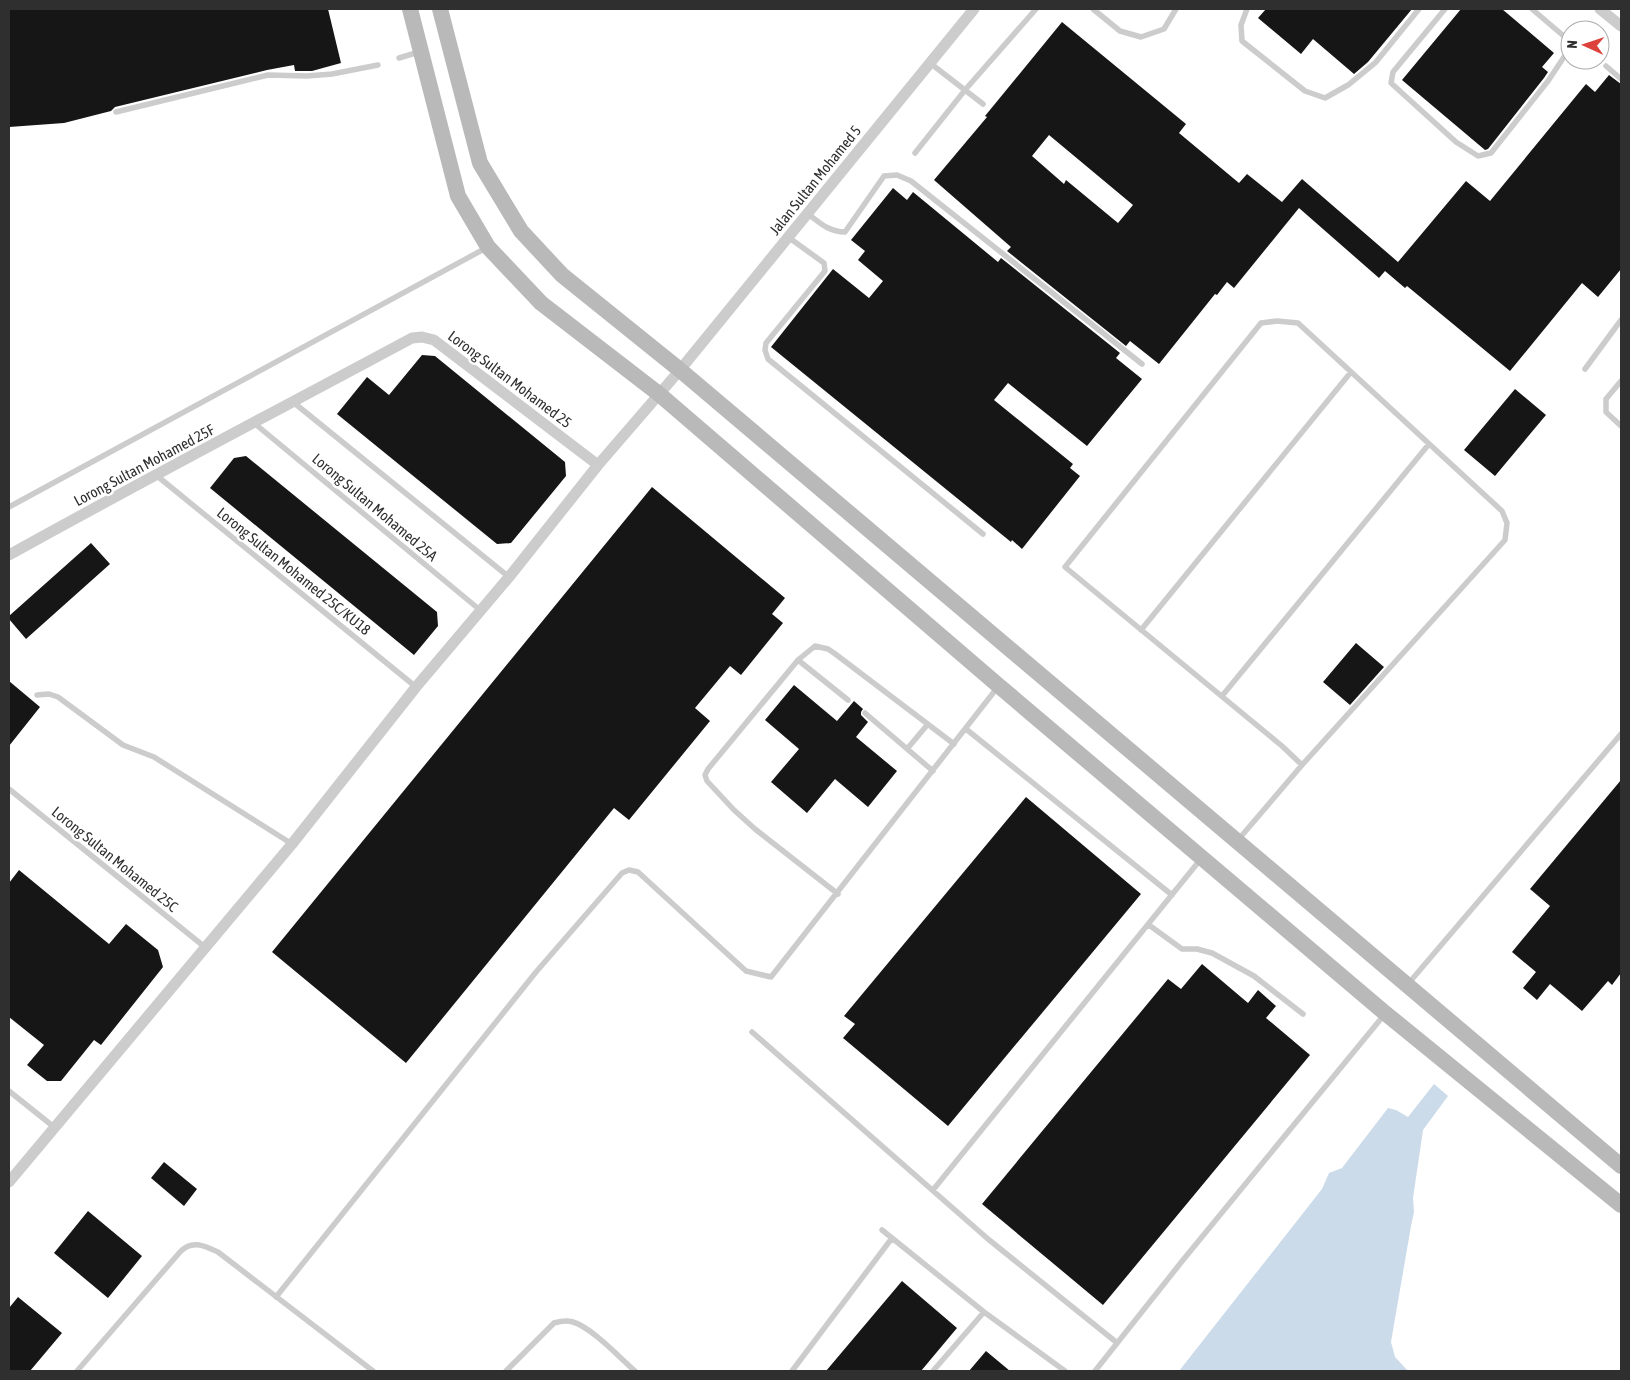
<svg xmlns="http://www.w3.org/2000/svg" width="1630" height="1380" font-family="'Asap Condensed',sans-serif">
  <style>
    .water { fill: #cbdbea }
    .building { fill: #161616; fill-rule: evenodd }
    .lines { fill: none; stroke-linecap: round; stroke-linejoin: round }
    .lane { stroke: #ccc; stroke-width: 5.5 }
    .street { stroke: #ccc; stroke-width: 11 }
    .secondary { stroke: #b9b9b9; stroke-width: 16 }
    .labels { text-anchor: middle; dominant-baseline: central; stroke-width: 5; stroke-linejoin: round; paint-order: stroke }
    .street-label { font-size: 15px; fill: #2f2f2f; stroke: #fff }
  </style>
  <rect width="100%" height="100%" fill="#fff"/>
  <path class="water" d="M1434,1084L1448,1096L1423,1130L1413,1198L1414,1212L1411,1226L1391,1342L1395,1357L1408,1371H1179L1322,1189L1329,1173L1342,1168L1388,1108L1396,1110L1408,1117Z"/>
  <path class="building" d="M9,9H328L341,63L312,71H295L294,65L267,70L115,107L111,111L64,123L9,127Z
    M1266,9H1412L1368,62L1354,74L1313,39L1301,54L1258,18Z
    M1461,9H1502L1554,53L1542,67L1548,72L1544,78L1488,149L1485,150L1402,80Z
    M1062,22L1186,124L1179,133L1239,183L1247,174L1282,202L1302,179L1398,262L1466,181L1490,201L1586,84L1595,92L1609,75L1621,84V269L1598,297L1582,283L1510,371L1407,286L1405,288L1385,271L1379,278L1299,208L1234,288L1227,282L1217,295L1215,294L1159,364L1130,341L1126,346L1007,251L1011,247L934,180L987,117L985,116ZM1049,135L1133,205L1118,223L1066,180L1064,184L1032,156Z
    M893,188L907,200L913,192L998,262L1001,258L1120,353L1116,358L1142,379L1087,446L1008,383L994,400L1073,464L1070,468L1080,476L1022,549L1012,540L1011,542L771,347L833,269L869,298L883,281L858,260L865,251L851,240Z
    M422,355L435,356L565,462L566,476L511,543L497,544L337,414L367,377L389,395Z
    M1515,389L1546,415L1495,476L1464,450Z
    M246,456L437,612L438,626L414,655L210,488L234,458Z
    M652,487L785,598L772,614L783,623L741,675L730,666L695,708L710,721L629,820L614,808L406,1063L272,952Z
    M91,543L110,564L26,639L9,619V616Z
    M1356,643L1384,667L1350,705L1323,682Z
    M9,681L40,707L9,746Z
    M794,685L837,721L854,701L863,709L861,712V715L868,722L856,737L897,771L868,807L835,779L807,813L771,782L799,749L765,720Z
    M1621,780V973L1612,985L1608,981L1582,1011L1550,984L1537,1000L1523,988L1536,972L1512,952L1550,906L1530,889Z
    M1026,797L1141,894L948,1126L843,1038L855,1024L844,1016Z
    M19,870L109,944L126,924L158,950L163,967L101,1045L94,1040L61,1081H47L27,1065L44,1045L9,1017V883Z
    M1202,964L1248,1003L1258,990L1276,1006L1266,1018L1310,1055L1103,1305L982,1204L1168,979L1181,989Z
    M164,1162L197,1189L184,1206L151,1178Z
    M88,1211L142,1256L108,1298L54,1253Z
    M902,1281L957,1328L921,1371H826Z
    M18,1297L62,1333L30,1371H9V1308Z
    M986,1351L1010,1371H969Z"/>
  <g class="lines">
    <path class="lane" d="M1093,9L1120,31L1141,37L1164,29L1176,9
      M1247,9L1241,25L1242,41L1305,91L1325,98L1348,85L1376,62L1419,9
      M1445,9L1393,72L1391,83L1456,142L1478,156L1491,153L1548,81L1566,54L1569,45L1566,38L1532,9
      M399,58L419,52
      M930,63L983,104
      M1606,66L1621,79
      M116,112L268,75L307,76L332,74L378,65
      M915,153L965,90L1036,9
      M807,213C820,223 829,232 845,232L884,176L897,175L911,181L1142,364
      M788,237L824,263L825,271L766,343L765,350L768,359L983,534
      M1585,369L1621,320
      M1621,381L1606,399V412L1621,426
      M293,402L509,577
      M254,423L480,610
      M156,475L416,687
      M9,507L486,248
      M1141,630L1351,372
      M798,660L848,700
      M37,695L49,694L58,697L123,745L154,757L292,844
      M1222,696L1429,444
      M865,713L933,771
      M966,729L1172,895
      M907,749L928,724
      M9,789L206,948
      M1238,840L1302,765L1282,746L1065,567L1261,323L1277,321L1298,323L1502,511L1507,523L1505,540L1302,765
      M838,894L755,829L734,810L707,781L705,775L708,769L798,660L815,646L828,649L834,653L954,744
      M1149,925L1182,949H1197L1212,953L1254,976L1303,1014
      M1408,984L1621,734
      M752,1032L988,1239L1116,1342
      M9,1091L54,1127
      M933,1190L1200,860
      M882,1230L984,1312L1065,1371
      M276,1297L536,972L622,873L629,870L638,872L746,971L771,977L997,688
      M77,1371L180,1252C192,1239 205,1246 218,1252L373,1371
      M506,1371L554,1323C561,1321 566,1320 573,1322C591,1327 620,1358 635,1371
      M792,1371L892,1238
      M933,1371L984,1312
      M1095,1371L1183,1260L1384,1015"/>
    <path class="street" d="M1600,9L1621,26
      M9,555C142,481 278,410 412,338L422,337L434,340L598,465
      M9,1182L292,844L416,687L509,577L598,465L680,370L974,9"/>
    <path class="secondary" d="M410,9L458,196L488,247L541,303L659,394L999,686L1385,1013L1621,1205
      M440,9L480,163L521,231L562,275L680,370L1621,1166"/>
  </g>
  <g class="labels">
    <g class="street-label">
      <text transform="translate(815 180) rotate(-51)">Jalan Sultan Mohamed 5</text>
      <text transform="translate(510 379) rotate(37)">Lorong Sultan Mohamed 25</text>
      <text transform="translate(144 465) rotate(-28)">Lorong Sultan Mohamed 25F</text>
      <text transform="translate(375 507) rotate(40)">Lorong Sultan Mohamed 25A</text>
      <text transform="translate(294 571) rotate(39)">Lorong Sultan Mohamed 25C/KU18</text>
      <text transform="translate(115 859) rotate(39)">Lorong Sultan Mohamed 25C</text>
    </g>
  </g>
  <rect width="1630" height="1380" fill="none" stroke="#2f2f2f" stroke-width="20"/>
  <g transform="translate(1585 45) rotate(273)"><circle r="24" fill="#ffffff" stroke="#acacac"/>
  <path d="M0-4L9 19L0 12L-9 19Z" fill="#dc413b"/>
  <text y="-8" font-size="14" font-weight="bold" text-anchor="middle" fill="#2f2f2f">N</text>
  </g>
</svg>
